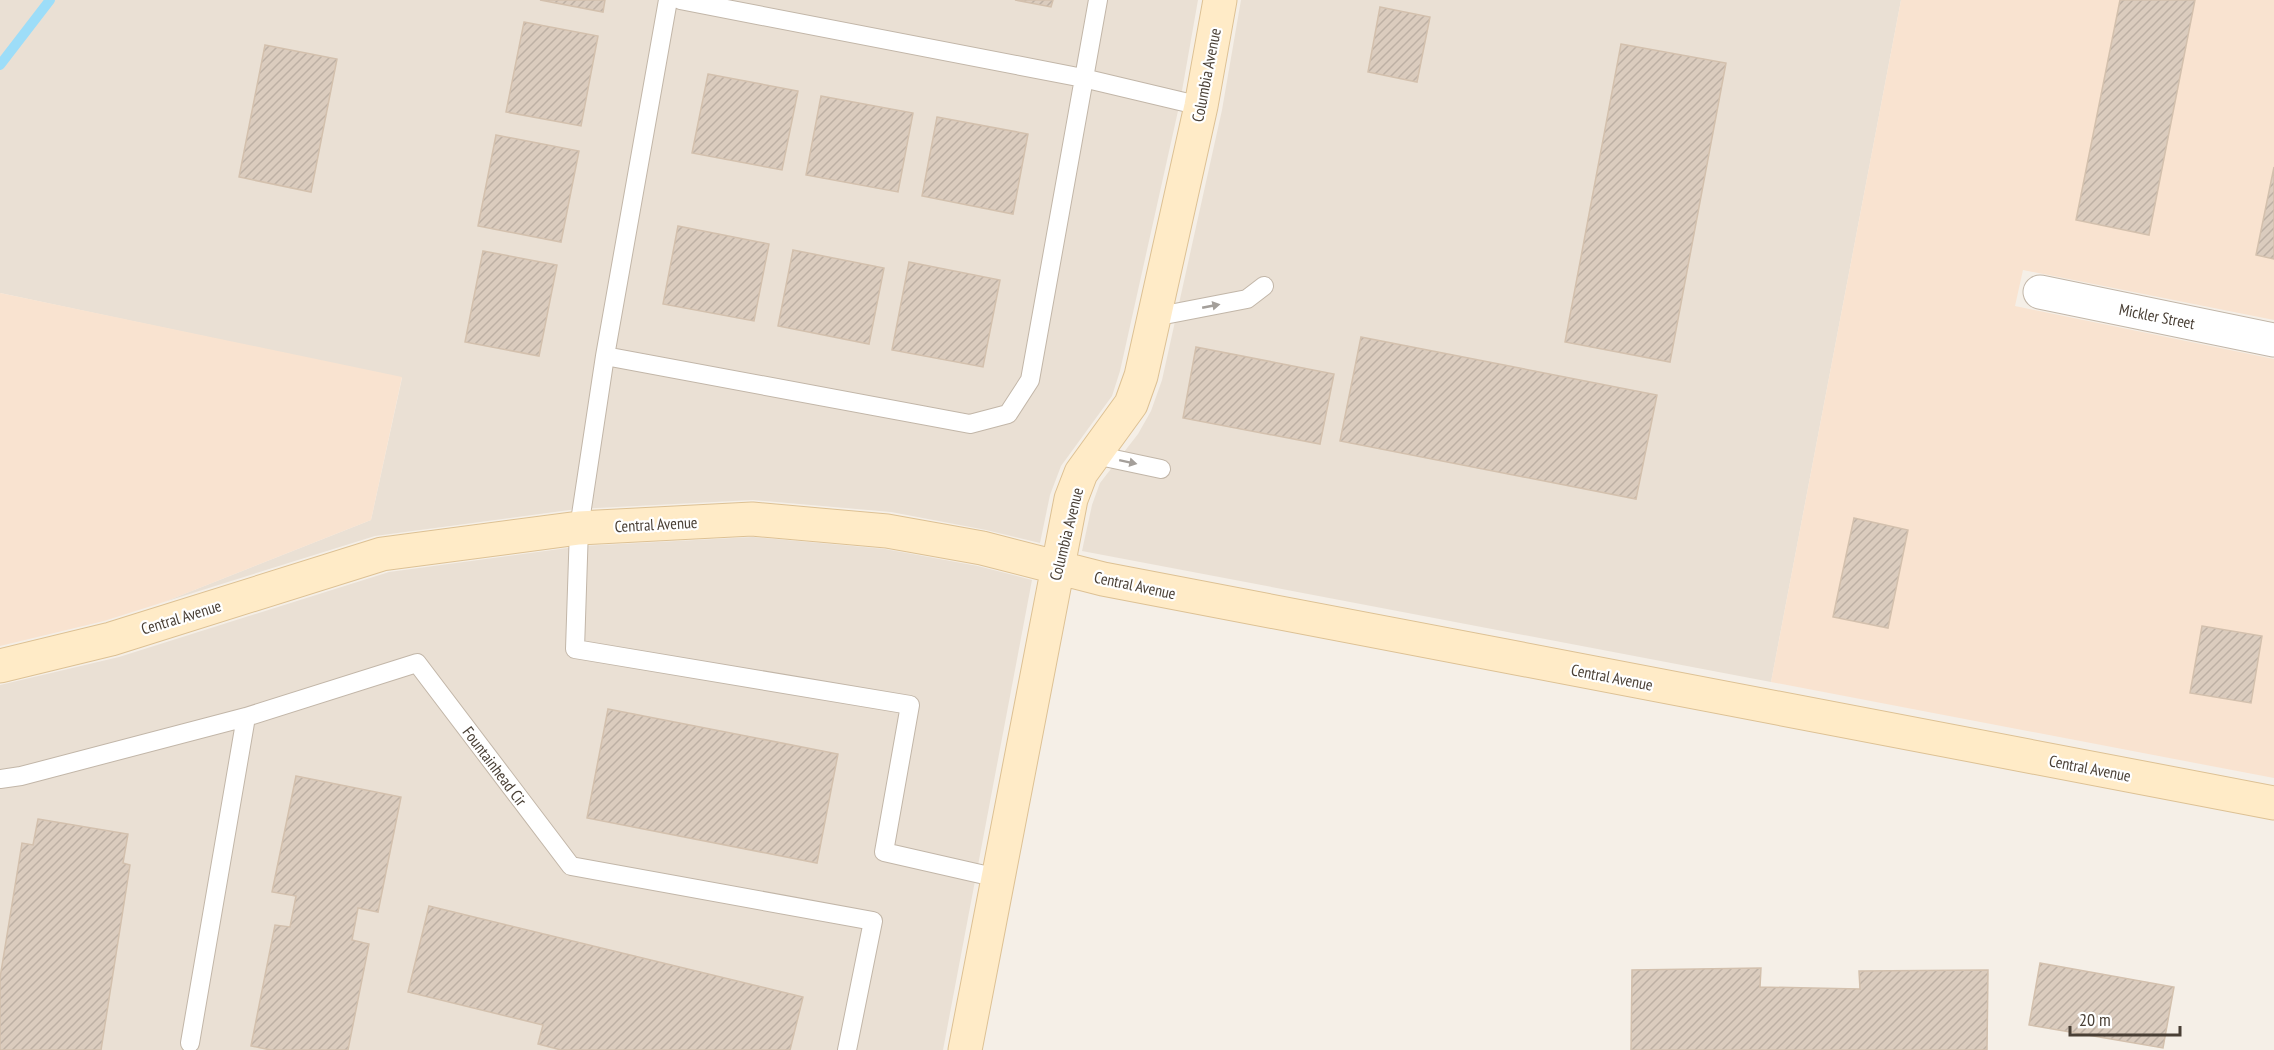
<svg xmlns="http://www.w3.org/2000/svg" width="2274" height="1050" font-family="'PT Sans Narrow',sans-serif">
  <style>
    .residential { fill: #eae0d4 }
    .commercial { fill: #f9e3d0 }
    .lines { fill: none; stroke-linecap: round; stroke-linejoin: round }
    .stream { stroke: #9dddf8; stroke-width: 10 }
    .building { fill: url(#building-hatch); stroke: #d3c0ad; stroke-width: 1.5 }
    .lane-casing { stroke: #c2b6a8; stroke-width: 20 }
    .street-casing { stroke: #c2b6a8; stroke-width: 35 }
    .secondary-casing { stroke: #ddc194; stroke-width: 35 }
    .lane { stroke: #fff; stroke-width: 18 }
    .street { stroke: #fff; stroke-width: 33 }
    .secondary { stroke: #ffebc7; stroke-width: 33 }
    .oneway { fill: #a49f9a }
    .labels { text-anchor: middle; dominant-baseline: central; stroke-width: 4.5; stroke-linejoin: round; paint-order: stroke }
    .street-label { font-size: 16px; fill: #493f35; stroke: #fff }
  </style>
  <defs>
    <pattern id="building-hatch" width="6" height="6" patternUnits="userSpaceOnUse" patternTransform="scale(1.5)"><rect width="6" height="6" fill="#dbccbe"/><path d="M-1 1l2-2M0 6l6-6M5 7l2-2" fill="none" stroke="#bdb0a4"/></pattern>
  </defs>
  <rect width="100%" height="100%" fill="#f5efe7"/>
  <path class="residential" d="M0,0H1198L1180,102L1120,371L1112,396L1061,466L1050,495L1040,543L986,530L891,512L753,500L577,509L375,536L164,602L371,520L402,378L0,293Z
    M1241,0H1901L1771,682L1082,551L1092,505L1100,483L1138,434L1151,411L1162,380L1222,110Z
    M753,537L885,549L978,566L1032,580L943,1050H0V685L119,657L389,572L582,546Z"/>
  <path class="commercial" d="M1901,0H2274V320L2023,270L2015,306L2274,359V778L1771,682Z
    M0,293L402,377L371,520L164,602L104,621L0,646Z"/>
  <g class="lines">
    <path class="stream" d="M0,65L50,0"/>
  </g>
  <path class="building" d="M540,0H605L603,12Z
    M1015,0H1053L1051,7Z
    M2120,0H2195L2149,235L2076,220Z
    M1380,7L1430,17L1417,82L1368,72Z
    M524,22L598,36L581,126L506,112Z
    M1621,44L1726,63L1670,362L1565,342Z
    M265,45L337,59L311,192L239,177Z
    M708,74L798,91L782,170L692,153Z
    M821,96L913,113L898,192L806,175Z
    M937,117L1028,134L1013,214L922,196Z
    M496,135L579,151L561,242L478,226Z
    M2274,167V259L2256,255Z
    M678,226L769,244L754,321L663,304Z
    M793,250L884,268L869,344L778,326Z
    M483,251L557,265L539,356L465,342Z
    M909,262L1000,280L983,367L892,350Z
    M1361,337L1657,395L1636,499L1340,441Z
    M1196,347L1334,374L1320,444L1183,418Z
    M1854,518L1908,530L1888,628L1833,617Z
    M2202,626L2262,636L2251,703L2190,693Z
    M608,709L838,754L817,863L587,818Z
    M296,776L401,797L378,912L358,908L352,940L369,944L348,1050H271L251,1046L275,925L290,927L296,896L272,892Z
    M38,819L128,834L123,863L130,865L101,1050H0V978L22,843L33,845Z
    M429,906L803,997L790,1050H561L538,1044L543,1025L408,992Z
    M2040,963L2174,987L2163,1048L2029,1025Z
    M1761,968L1760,987L1860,989L1859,971L1988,970L1987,1050H1631L1632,970Z"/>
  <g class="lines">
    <g class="lane-casing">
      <path id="lane" d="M668,0L605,356L579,528L575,649L910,705L884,852L998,878
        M680,0L1083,78L1201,106
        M1154,317L1247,299L1264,286
        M605,356L970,424L1008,414L1030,380L1098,0
        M1095,455L1161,469
        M0,779L21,776L246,717L417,663L571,866L873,921L847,1050
        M190,1043L246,717"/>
    </g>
    <g class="street-casing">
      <path id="street" d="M2040,292L2274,340"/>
    </g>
    <g class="secondary-casing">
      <path id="secondary" d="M0,666L111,639L382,554L579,528L752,519L887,531L982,548L1103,579L2274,803
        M965,1050L1071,499L1081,473L1131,404L1141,376L1201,106L1220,0"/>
    </g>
    <use href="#lane" class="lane"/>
    <use href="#street" class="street"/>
    <use href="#secondary" class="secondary"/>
  </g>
  <defs><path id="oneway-solid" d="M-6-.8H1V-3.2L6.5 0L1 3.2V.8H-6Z" transform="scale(1.5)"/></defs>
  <g class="oneway">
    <use href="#oneway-solid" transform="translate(1211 306) rotate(-11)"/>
    <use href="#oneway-solid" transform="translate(1128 462) rotate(12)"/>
  </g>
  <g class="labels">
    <g class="street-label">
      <text transform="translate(1206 75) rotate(-79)">Columbia Avenue</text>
      <text transform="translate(2157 316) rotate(11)">Mickler Street</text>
      <text transform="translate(656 524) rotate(-3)">Central Avenue</text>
      <text transform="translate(1066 534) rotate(-76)">Columbia Avenue</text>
      <text transform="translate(1135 585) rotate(12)">Central Avenue</text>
      <text transform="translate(181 617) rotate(-17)">Central Avenue</text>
      <text transform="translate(1612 677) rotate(11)">Central Avenue</text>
      <text transform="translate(495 766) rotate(53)">Fountainhead Cir</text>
      <text transform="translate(2090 768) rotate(11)">Central Avenue</text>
    </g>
  </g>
  <path d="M2070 1026v9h110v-9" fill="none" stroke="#493f35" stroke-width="3"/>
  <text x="2079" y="1026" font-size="18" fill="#493f35" stroke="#ffffff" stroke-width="4.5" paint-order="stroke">20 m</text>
</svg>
